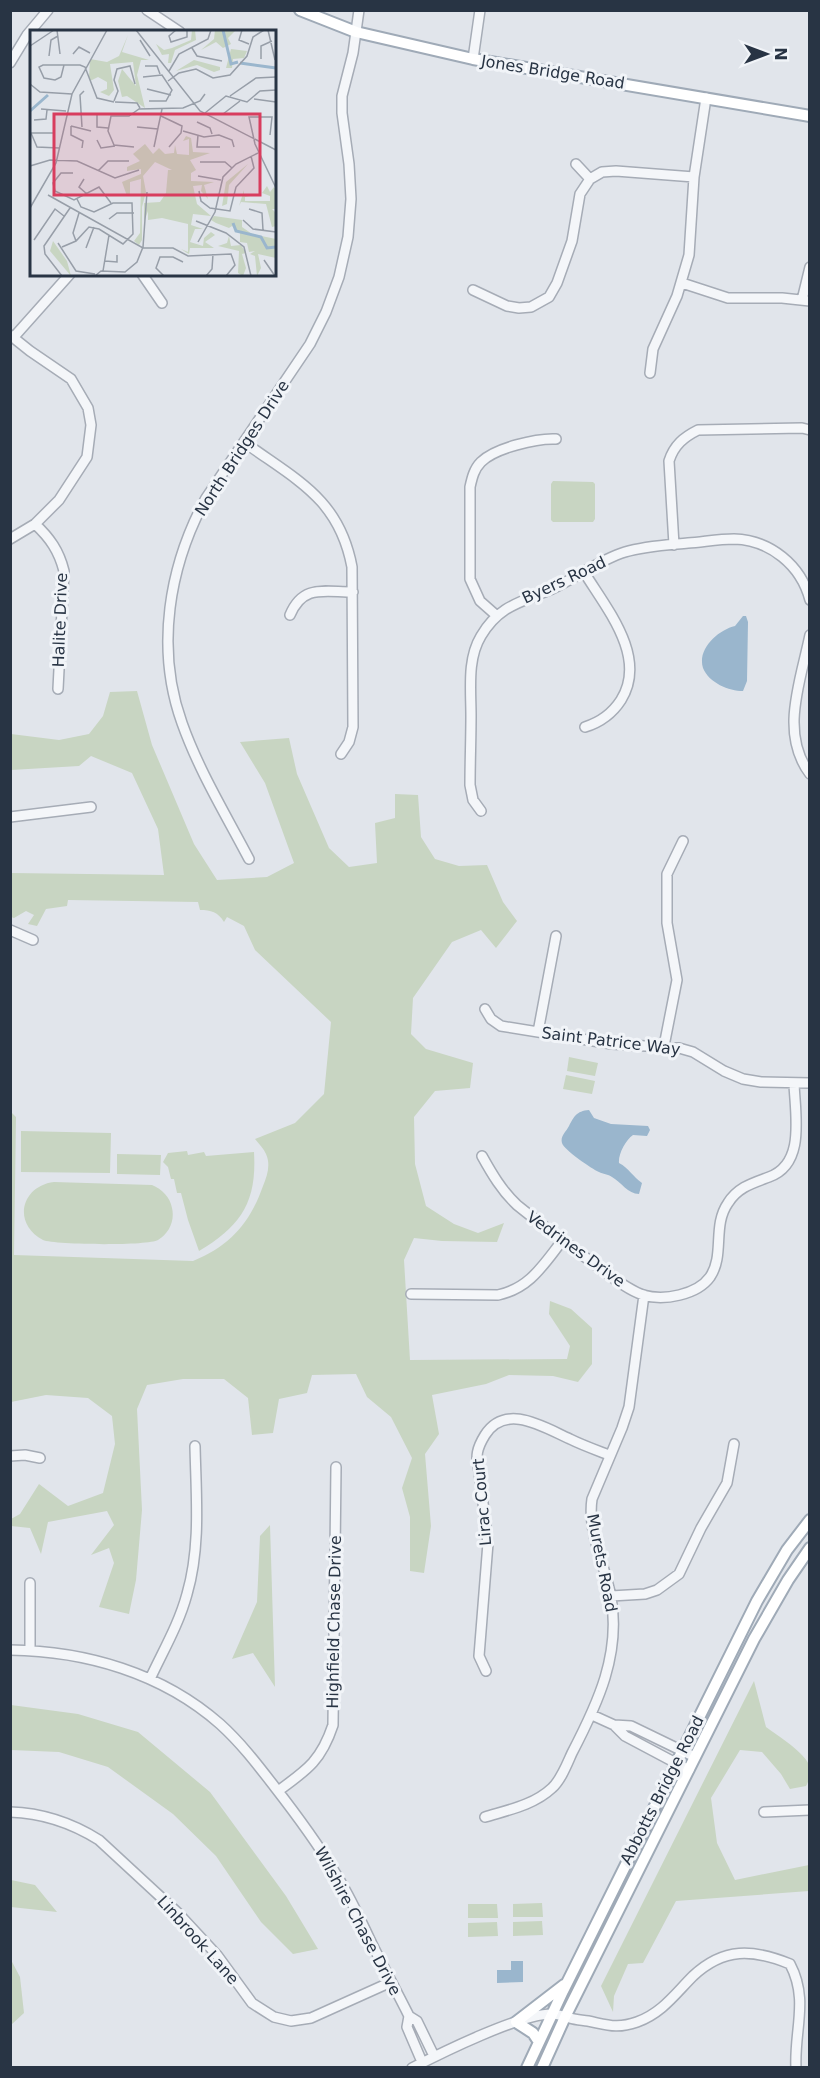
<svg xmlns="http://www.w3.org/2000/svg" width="820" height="2078" font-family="'DejaVu Sans',sans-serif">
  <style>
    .green { fill: #c8d5c2 }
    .water { fill: #9ab6cd }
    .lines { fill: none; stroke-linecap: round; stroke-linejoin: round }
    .minor-casing { stroke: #a6acb6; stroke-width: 12 }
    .major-casing { stroke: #9faab7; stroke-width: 14 }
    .minor { stroke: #f4f6f9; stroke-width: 9 }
    .major { stroke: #fff; stroke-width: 10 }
    .labels { text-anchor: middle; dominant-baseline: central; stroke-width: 6; stroke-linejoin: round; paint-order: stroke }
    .street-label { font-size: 16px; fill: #283444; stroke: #f1f4f8 }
    .inset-river { fill: none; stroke: #9ab6cd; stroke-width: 3 }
    .inset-road { fill: none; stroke: #979ea8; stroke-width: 1.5 }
    .view { fill: #d83d5e; fill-opacity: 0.15; stroke: #d83d5e; stroke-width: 3 }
    .inset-edge { fill: none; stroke: #283444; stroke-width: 3 }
  </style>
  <rect width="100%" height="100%" fill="#e1e5eb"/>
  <path class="green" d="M553,481L593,482L595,484V519L593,522H553L551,520V484Z
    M137,691L152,745L194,844L217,880L267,877L294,863L265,783L240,742L289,738L297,774L329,848L349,867L377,863L375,823L395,818V794L418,795L421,837L435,859L459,866L487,865L503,902L517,921L496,948L481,930L452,942L413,998L411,1034L426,1049L473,1063L470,1088L435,1091L414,1117L415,1164L426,1206L454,1224L478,1233L504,1223L497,1242L442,1241L414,1238L404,1260L410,1360L567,1359L570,1346L549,1314L550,1301L571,1309L592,1328V1364L578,1382L553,1376L509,1375L486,1384L432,1395L439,1434L425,1454L431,1526L424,1573L410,1571V1517L402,1488L412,1458L391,1417L367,1397L356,1374L312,1375L307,1393L279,1399L273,1433L252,1435L248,1398L224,1379H183L147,1385L137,1409L142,1510L136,1580L129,1614L99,1607L114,1563L109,1548L91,1555L114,1525L107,1511L48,1522L41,1554L30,1528L11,1526V1519L20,1514L39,1484L68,1506L103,1493L115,1444L112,1416L88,1398L46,1395L11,1402V1112L16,1117L14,1255L193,1261C230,1246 250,1223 263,1186C267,1176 271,1165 266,1154C264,1149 259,1144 255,1139L295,1123L324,1094L331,1022L255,950L244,926L227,917L224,922C218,912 211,910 200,910L198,902L68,900L67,906L46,909L37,926L28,924L34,915L26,911L14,918L11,917V873L164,875L158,829L132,773L91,756L79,766L11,770V734L59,740L89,734L103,716L110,692Z
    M569,1057L598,1063L595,1076L567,1071Z
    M566,1075L595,1081L592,1094L563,1089Z
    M21,1131L111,1133L110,1173L21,1172Z
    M187,1151L188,1155L204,1152L206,1156L254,1152C257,1202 241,1226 199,1251L188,1220L181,1193H177L174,1179H171L168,1167L163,1162L168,1153Z
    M117,1154L161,1155L160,1175L117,1174Z
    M54,1182L152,1185C162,1189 170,1197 172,1208C175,1221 169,1233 158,1240C148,1246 54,1245 43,1240C12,1224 21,1186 54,1182Z
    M270,1525L275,1687L253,1653L232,1659L257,1602L260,1536Z
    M754,1681L766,1727C778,1736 805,1752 810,1767C811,1773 809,1781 806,1786L790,1789L781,1774L762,1752L740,1750L711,1798L717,1843L735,1880L809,1865V1891L676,1901L643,1963L628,1964L614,1996L613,2012L601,1986Z
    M11,1705L78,1714L138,1732L210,1792L286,1896L318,1949L293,1954L261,1922L216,1856L173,1814L108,1767L59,1752L11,1750Z
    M11,1880L35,1885L57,1912L11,1907Z
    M542,1903L543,1917H513V1904Z
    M468,1904H497L498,1918H468Z
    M542,1921L543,1935L513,1936V1922Z
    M497,1922L498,1936L468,1937V1923Z
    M10,1958L20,1977L24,2013L11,2025Z"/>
  <path class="water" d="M743,616H746L748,622L747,681L743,691C729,691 709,683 703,668C697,649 718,630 735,626Z
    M589,1110L594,1118L611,1124L648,1126L650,1130L647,1136L633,1135C626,1140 618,1154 619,1163C629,1168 633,1177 642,1183L639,1194C628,1194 621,1182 612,1177C608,1174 603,1174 599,1172C592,1169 564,1150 562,1143C560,1136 566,1132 569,1126C574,1117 576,1111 589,1110Z
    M511,1961H523V1982L497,1983V1970H511Z"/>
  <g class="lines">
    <g class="minor-casing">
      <path id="minor" d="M147,10L180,32
        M473,59L480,10
        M10,63L27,35L48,10
        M576,164L590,179
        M142,274L162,303
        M682,283L728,298H782L810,301
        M473,290L507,306L519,308L531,307L549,297L557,283L572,241L580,194L590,179L602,172L616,171L694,177
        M802,300L810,267
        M10,335L30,351L71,379L88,408L91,425L87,457L59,500L35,524L10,539
        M13,338L70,274
        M650,373L653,349L677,296L689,255L694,177L706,98
        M244,442C296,480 339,498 352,567L353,727L349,742L341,754
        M35,524C50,538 59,551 64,571L58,689
        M674,545L669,461C674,445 684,437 698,430L802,428L810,430
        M584,572C606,608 648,657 621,700C612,714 601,722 585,727
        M290,615C303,584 324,592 353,592
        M497,616L480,601L470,579V487C472,478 474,469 481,462C495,448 537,438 556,439
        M810,635C801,680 779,733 810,774
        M481,811L473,800L470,785C470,762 471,739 471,716C471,689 467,659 481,636C499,605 522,602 552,589C576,578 599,560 625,552C645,546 667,545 688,543C703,542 718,539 734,539C770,540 801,565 810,600
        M10,817L91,807
        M249,859C226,815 199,771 182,723C155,648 169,566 206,498L310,344L326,312L339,277L348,237L351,199L349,164L342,113V96L353,53L359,10
        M10,930L33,940
        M485,1009L491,1019L501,1026L612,1044L679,1048L693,1052L724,1071L743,1079L761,1082L810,1083
        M538,1032L556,936
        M664,1046L677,980L667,923V874L683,841
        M482,1156C492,1174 502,1191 517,1205C543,1226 570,1246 597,1266C611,1276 626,1289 643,1295C664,1301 697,1295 710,1277C725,1255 712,1226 728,1203C738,1187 753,1183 769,1177C806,1164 795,1114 794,1083
        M411,1294L498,1295C530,1288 543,1265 562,1241
        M10,1456L25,1455L40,1458
        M611,1596L645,1594L657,1590L679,1574L701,1528L727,1483L734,1444
        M10,1650C86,1651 162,1673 220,1724C241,1743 257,1764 274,1786C295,1813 316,1841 334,1871C349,1894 360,1919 372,1944C384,1968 397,1992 409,2016L407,2027L422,2062
        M30,1650V1583
        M486,1671L479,1656L488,1543L479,1471C475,1456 477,1448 485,1435C506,1402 545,1428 570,1439C582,1445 596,1450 609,1455
        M150,1679C163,1651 179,1624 187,1594C201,1546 196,1495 195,1446
        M592,1715L614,1725L631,1726L695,1757
        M614,1725L625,1736L689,1770
        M278,1791C307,1770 321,1761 333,1725L336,1467
        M10,1812C43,1813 72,1823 99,1840L178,1913L217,1955L252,2003L274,2017L291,2021L311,2018L391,1982
        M764,1812L810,1810
        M485,1817C508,1810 534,1805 552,1788C561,1780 567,1764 572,1753C598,1703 621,1654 611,1597C605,1564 587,1532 592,1499L622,1428L629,1407L644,1295
        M409,2016L417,2021L434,2056
        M412,2068C441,2053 522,2013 552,2014C558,2014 565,2017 570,2018C576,2020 582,2020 588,2021C608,2025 617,2029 637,2022C662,2013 675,1994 693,1976C724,1947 753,1949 790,1964C809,2000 794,2030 796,2068"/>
    </g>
    <g class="major-casing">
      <path id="major" d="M300,10L356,32L473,59L810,116
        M539,2042L533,2033L516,2022L564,1985
        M527,2068L563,1991L757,1601L787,1550L810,1520
        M542,2068L565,2017L754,1639L788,1580L810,1548"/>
    </g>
    <use href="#minor" class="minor"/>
    <use href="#major" class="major"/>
  </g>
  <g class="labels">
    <g class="street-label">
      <text transform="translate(553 72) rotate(9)">Jones Bridge Road</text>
      <text transform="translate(242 448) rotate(-57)">North Bridges Drive</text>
      <text transform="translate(564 580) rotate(-25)">Byers Road</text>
      <text transform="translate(60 620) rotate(-88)">Halite Drive</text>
      <text transform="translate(611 1041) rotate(7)">Saint Patrice Way</text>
      <text transform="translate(576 1249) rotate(36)">Vedrines Drive</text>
      <text transform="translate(482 1502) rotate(-95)">Lirac Court</text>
      <text transform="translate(602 1563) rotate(79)">Murets Road</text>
      <text transform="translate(334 1622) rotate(-89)">Highfield Chase Drive</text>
      <text transform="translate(662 1790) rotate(-63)">Abbotts Bridge Road</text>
      <text transform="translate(358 1921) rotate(62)">Wilshire Chase Drive</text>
      <text transform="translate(198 1940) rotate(48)">Linbrook Lane</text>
    </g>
  </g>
  <g transform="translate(30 30)">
    <rect width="246" height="246" fill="#e1e5eb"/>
    <path d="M162,0H165L166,10L145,20L141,33H138L139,24L132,25L126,14L134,20L142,18L161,10ZM185,0H206L198,8L201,14L193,18L186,12L171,20L184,9ZM98,5L92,22L119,30H111L107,45L115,78L97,66L92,67L88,51L92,39L106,56L103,32L80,34L84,60L79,66L70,62L77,59V52L68,47L60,51L59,47L60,29L77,32L89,26ZM201,19L217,21L214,28L203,29L202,38H196ZM164,30L190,37V40L184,42L167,35L146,41ZM156,106L161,108L163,122L180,123L160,130L166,140L161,143V151L184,152L174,155L178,169L171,161L172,155L163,156L167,174L181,186L163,184L161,195L173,199H165L160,212L173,216L174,208L181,202L185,205L175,212L184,218H160L159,224L157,223L151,219L158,222V194L132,188L118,190V181L114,192V173L130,172L136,163L138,140H142L125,132L113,146L116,162L112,177V210L109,215L104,211L110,203L111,149L100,152V166H97L92,152L111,144V139L97,141V137L110,131L103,124L115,114L123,124L129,118L135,124L144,123L145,115L147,124L159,125V109L153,111ZM218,134L199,155L197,174L192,176L196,152ZM237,156L240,162L244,157L246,160V179H242L246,183V196L242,197L236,174L211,172L209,176L214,160V166L226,165L215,167V171H240V166L232,163ZM184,186L212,190V197L222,204L246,209V228L228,224L231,238L227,246L225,226L220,224L225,221L219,222L217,213L210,212V203L202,196L199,198L186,193L181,190ZM199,206L201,216L211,215L216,223L212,224L216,238L213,246L208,243L209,221L188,216L197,213ZM23,211L37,231L41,246L20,221Z" fill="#c8d5c2"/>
    <path class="inset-river" d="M193,0L201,34L208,32M210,33L246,38M0,81L18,65M203,193L206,201L231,207L237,218L246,217"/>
    <path class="inset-road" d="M27,0L30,24M106,0L170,81L246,120M146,0L139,6L141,12L157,7V0M212,0L209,10L219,14M238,0L245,30M110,10L120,26M0,16L24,0M162,18L167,26L192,31M43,24L49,17L60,23M19,26L21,10L28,6M231,29V16L242,11M34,35L31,47L25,50L14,48L9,37L13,35H50L55,37L67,68L84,72M115,36H127L130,44M139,41L149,24L178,9L181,0M113,47L132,45L142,60L136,71H119M138,51L149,43L166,39L183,48L200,45L217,26L223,7L234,0M0,54L10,62L42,64M117,59L141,65M200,66L226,48L246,47M224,69L246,72M84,71L88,61L84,50L87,39L100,36L105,54M85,72L107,73L110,78M11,79L36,81M67,83V97L78,98M175,83L196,66L217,72L230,61L246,60M193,84L210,71M131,86L152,96L151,103L139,117M4,90L16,89L17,80M167,92L180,98L182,104M41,96V105L53,111L52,118M41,96L61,101M52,97L50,65L54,61M107,97L128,99M153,101L174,107L189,105L202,110L204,117M1,103L7,117L29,118M1,103H23M168,105L167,117H190M240,105L242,87H219L225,114L246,158M67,110L71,118L85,116M104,117L84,115L78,101L81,86H99L109,79L153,78L170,71L175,64M124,117L132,79M170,132H195L202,138M0,136L20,130L47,131L85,148L109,140M68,141L78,131H99M43,143H31L23,153L25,161L44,170L69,157L81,173M168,146L191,150M54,149L49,157L57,164M169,161L171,171L180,178L200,181L206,157L224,138L221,126M18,165L113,218H143L158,226L201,224L205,235L196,246M0,178L26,133L42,64L77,0M219,179L232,183L233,200M79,189L87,183H104M213,190L223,199L246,202M166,191L196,203L214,217L221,246M4,210L25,179L34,186M46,211L43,203L49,183M168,212L185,182L193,147L206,134L228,123M28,213L46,241L65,244M32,217L46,211L59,197L69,199L93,214L103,204L102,173H83L64,182L51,177L47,169M56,218L64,197M234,230L245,246M75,231L87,232V225M73,241L79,205M32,246L15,224L14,216L40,178M65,246L71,241L95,242L107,232L113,217L117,162M134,246L126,238L130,227H143L153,232M176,246L182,239L183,224"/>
    <path class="view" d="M24,84H230V165H24Z"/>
    <rect width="246" height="246" class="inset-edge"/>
  </g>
  <rect width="820" height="2078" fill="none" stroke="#283444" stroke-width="24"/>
  <g transform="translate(766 54) rotate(90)" stroke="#f1f4f8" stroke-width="4.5" paint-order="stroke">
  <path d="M0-4.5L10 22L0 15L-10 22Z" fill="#283444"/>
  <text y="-9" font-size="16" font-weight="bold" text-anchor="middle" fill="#283444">N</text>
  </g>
</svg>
